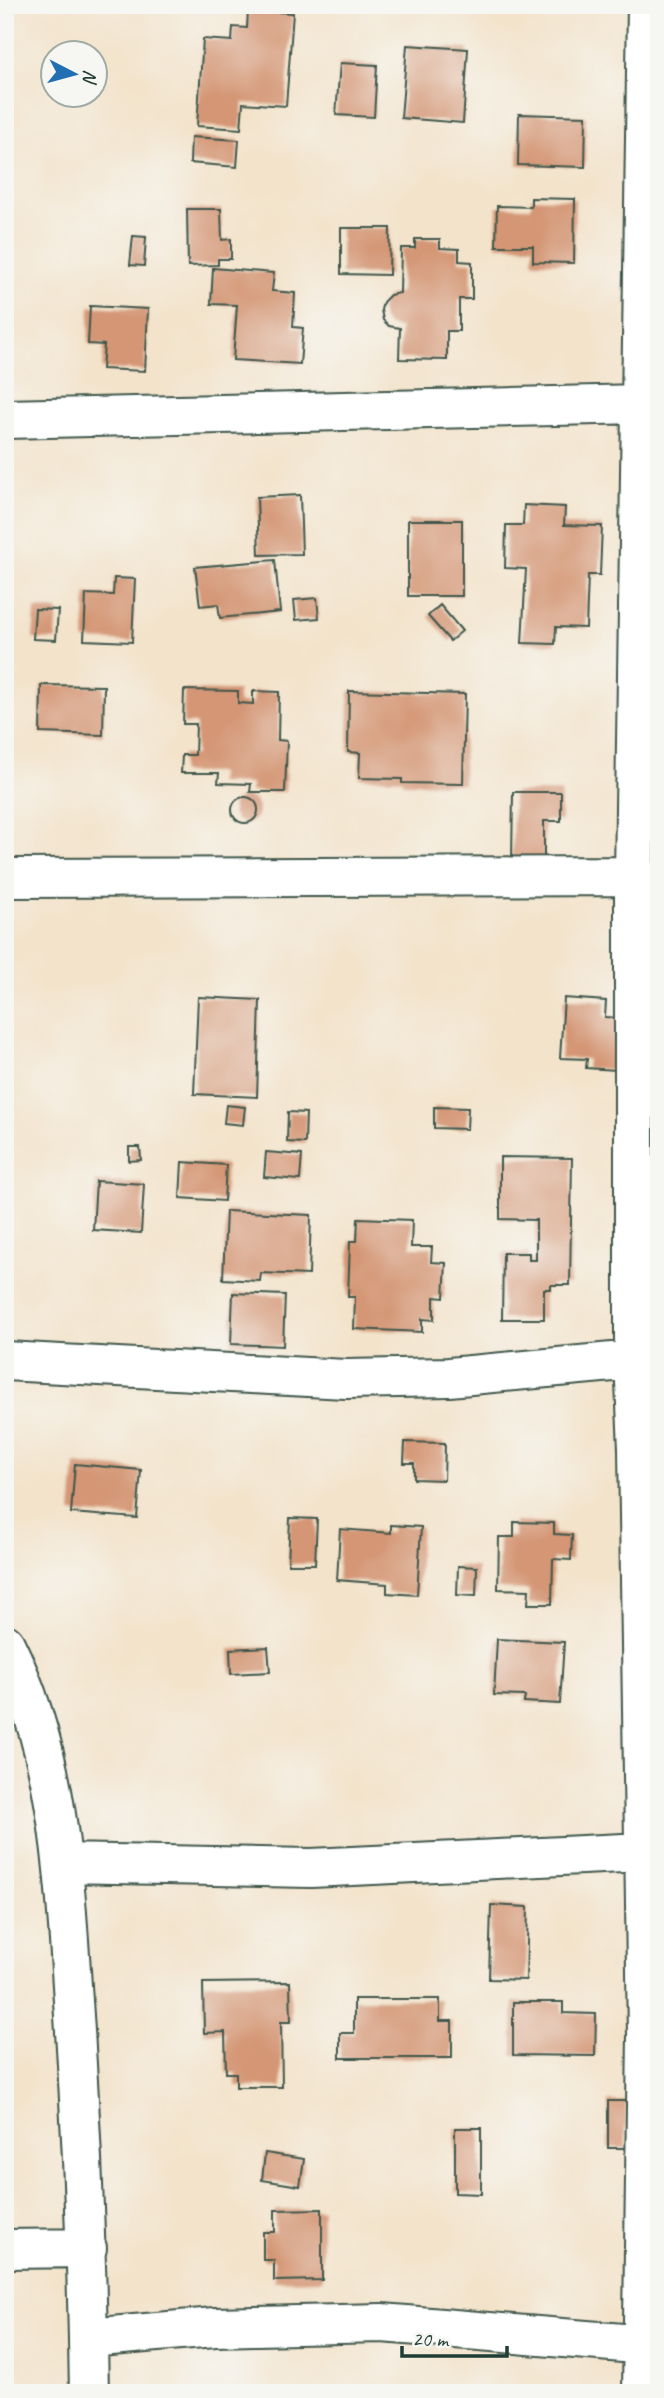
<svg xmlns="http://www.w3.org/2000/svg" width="664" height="2398" font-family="Caveat,sans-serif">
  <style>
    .building { fill: #d49675 }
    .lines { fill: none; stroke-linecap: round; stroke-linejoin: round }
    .street-casing { stroke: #3f564b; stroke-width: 42 }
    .street { stroke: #fff; stroke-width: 38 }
  </style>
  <rect width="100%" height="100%" fill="#f6f6f2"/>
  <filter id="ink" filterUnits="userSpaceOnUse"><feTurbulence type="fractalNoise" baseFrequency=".0143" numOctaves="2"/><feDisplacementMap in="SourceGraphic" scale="14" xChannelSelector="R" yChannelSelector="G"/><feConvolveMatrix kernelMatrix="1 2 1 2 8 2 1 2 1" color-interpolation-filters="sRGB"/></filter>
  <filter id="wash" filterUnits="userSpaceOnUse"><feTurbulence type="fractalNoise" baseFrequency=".00686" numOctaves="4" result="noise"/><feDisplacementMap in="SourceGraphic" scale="28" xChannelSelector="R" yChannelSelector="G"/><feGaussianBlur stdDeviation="1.57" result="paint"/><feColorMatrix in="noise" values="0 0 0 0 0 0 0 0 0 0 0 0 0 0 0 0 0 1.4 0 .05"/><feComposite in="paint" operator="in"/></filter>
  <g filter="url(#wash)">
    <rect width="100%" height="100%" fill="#f3e3cb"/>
    <g id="blocks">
      <path class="building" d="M248,10L293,13L286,106L243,103L241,129L197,126L203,39L232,41L233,27L247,28Z
        M407,45L468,49L463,123L401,118Z
        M340,63L377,65L374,117L336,115Z
        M519,114L586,116L585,167L518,165Z
        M191,137L239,140L237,167L190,163Z
        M531,198L575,199L574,263L533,262V246H496L497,206L531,207Z
        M187,209H221L222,240L231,239V259H218V265L188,266Z
        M341,228H390L389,275L341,274Z
        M133,236L146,237L144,266L130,265Z
        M415,239H440V248L459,249V261L472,262V299H459V331H447V360L399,359L400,328L389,326L383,320L381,310L383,302L390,295L400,293L401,248H415Z
        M213,268L274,273L272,291L295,293L293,327L303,328L300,364L233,360L237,305L211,304Z
        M90,306L148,309L145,371L102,369L104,345L88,344Z
        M300,495L302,554L259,555L257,497Z
        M524,505L565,507L564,525L602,526L600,575H588L586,628L556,627L555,644L522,643L526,569L505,568L506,525H523Z
        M408,520H462V596H408Z
        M275,560L280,612L220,618L218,604L200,606L195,567Z
        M114,578L135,579L132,642L84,640L86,594L113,595Z
        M317,598L319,618L296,620L294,600Z
        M440,605L462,631L450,641L428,616Z
        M35,609L58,610L56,640L33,639Z
        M41,685L104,686L103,735L40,733Z
        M184,690L238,691V703L253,704V691L279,692L278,740L287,741L285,792H250L251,784L218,783L219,773H181L182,755H195L196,724H183Z
        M349,691L465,694L463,784L402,783V779L359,778L360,753L348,752Z
        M513,792H561V821H544V862H512Z
        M232 810a13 13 0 1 1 26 0a13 13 0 1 1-26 0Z
        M198,997L260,1000L257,1097L194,1094Z
        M564,998L606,1001L605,1017L619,1018L616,1070L586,1068L587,1059L560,1058Z
        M226,1105L245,1107L243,1125L224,1123Z
        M434,1107L468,1108L467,1129L434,1128Z
        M288,1112L306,1113L305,1143L287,1142Z
        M129,1147H140L141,1160L129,1161Z
        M266,1152L302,1155L300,1180L264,1177Z
        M500,1157L572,1158L570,1285H551V1289H544V1319H502L503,1253H529V1260H536V1220L500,1219Z
        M182,1162L226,1165L224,1201L180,1198Z
        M96,1181L144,1184L141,1233L93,1230Z
        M226,1211L311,1215L309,1275L261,1273L260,1281L223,1279Z
        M358,1218L412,1220L411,1247H432L431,1262L446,1263L444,1298L434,1297V1320L422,1319V1332L354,1329L355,1297H348L350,1241H357Z
        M233,1293L285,1295L283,1346L231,1344Z
        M405,1442L445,1443L444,1480L414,1479V1463H404Z
        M75,1464L141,1470L137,1518L71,1513Z
        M290,1518L317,1519L315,1564H288Z
        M514,1522L554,1523V1534L572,1535L571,1560L553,1559L552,1604H528L529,1590L498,1589L499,1537H514Z
        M391,1525L421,1527L417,1595L387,1593V1584L337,1580L340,1529L391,1533Z
        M458,1566L477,1567L476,1596L457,1595Z
        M497,1639L564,1642L560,1704L524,1702L525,1696L494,1695Z
        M268,1647L270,1672L231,1674L230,1649Z
        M491,1905L528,1907L526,1980L489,1979Z
        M290,1982L291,2022H281L282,2087H236V2073H226L225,2032L204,2033L203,1983Z
        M354,1999H440V2021H452V2058H340V2033H354Z
        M513,2002H563V2013L596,2014L595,2056L513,2055Z
        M608,2101H626V2148H608Z
        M455,2128H481V2194L455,2193Z
        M265,2153L304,2159L300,2186L262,2180Z
        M322,2209V2280L274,2281V2260H263V2232H275V2210Z"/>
    </g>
  </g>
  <g filter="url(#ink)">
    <use href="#blocks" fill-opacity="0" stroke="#3f564b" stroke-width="2"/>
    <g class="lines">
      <g class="street-casing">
        <path id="street" d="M5,419L641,404
          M5,878L634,876
          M5,1361L346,1379L449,1377L634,1360
          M5,1644C60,1754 65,1880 73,2001C82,2131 87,2262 89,2393
          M64,1863L311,1868L644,1852
          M5,2249L87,2248
          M88,2338L215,2327L382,2323L659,2346
          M642,2393L647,2035L638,1449L634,1360V876L647,5"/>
      </g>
      <use href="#street" class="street"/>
    </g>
  </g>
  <rect width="664" height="2398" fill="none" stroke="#f6f6f2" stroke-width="28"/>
  <g transform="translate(74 74) rotate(96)"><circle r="33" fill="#f6f6f2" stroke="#a0aca6" stroke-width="2"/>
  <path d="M0-5L12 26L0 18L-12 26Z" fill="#1f6fb2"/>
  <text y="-10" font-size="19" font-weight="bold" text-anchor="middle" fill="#1f3d34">N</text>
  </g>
  <path d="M402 2346v10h105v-10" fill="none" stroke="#1f3d34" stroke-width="3.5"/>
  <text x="412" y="2346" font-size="21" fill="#1f3d34" stroke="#f6f6f2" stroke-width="5" paint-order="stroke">20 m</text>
</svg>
